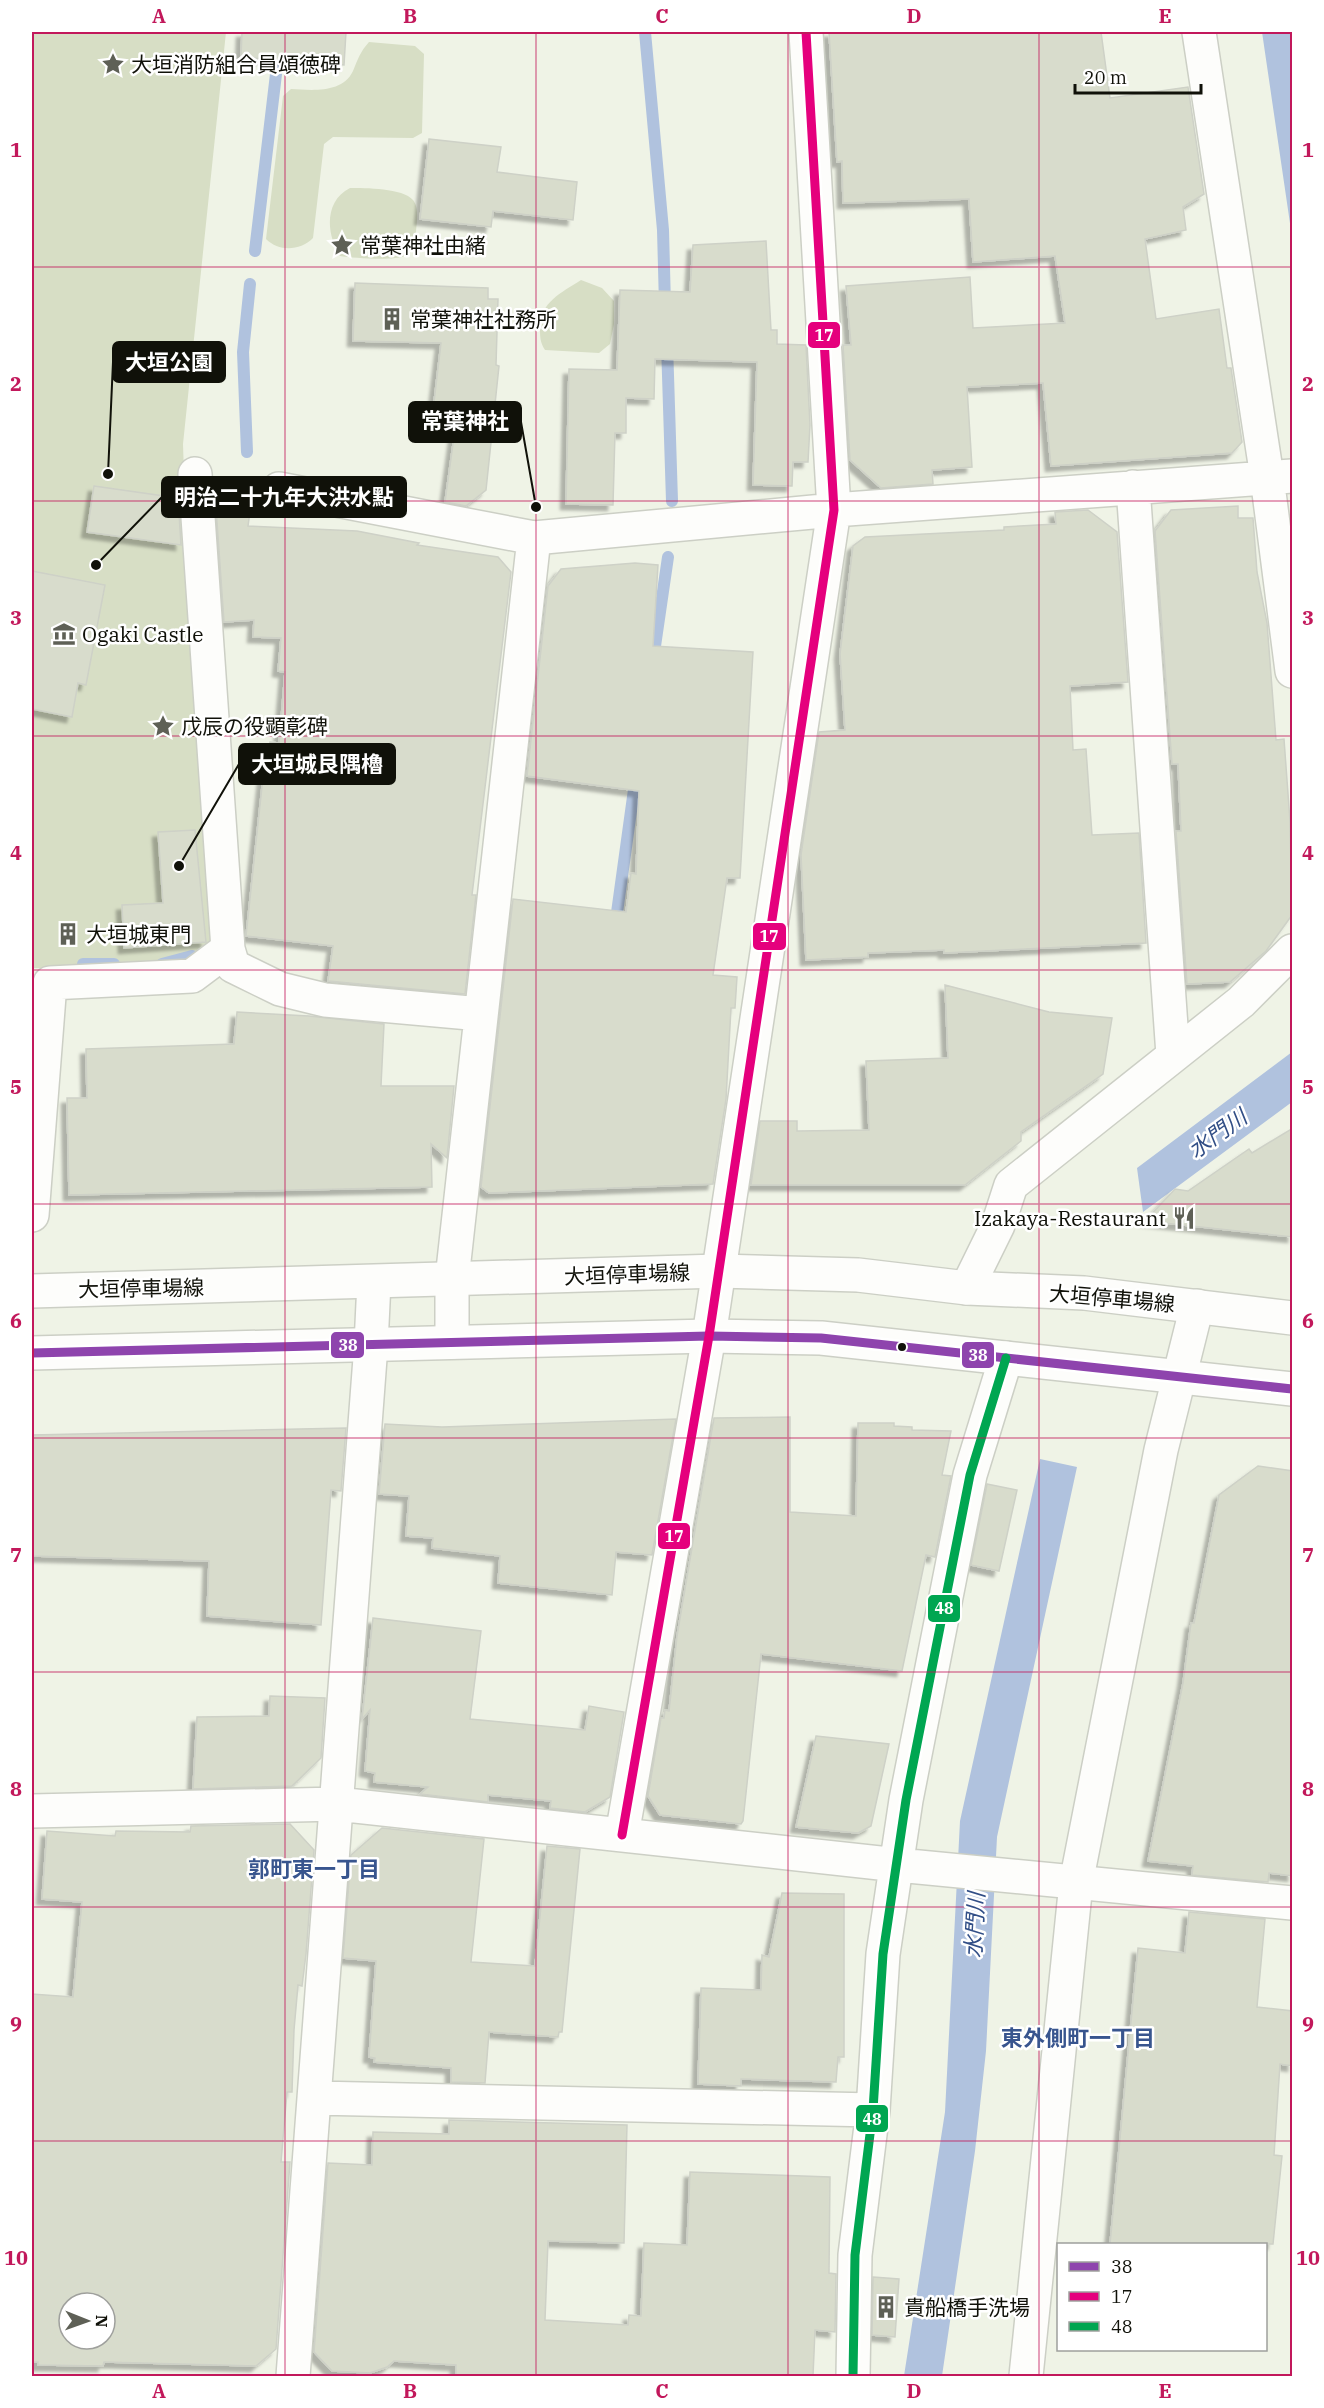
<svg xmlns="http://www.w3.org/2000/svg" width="1324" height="2408" font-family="'IBM Plex Serif','Noto Sans JP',serif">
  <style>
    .green { fill: #d7dec5 }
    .water { fill: #b0c2de }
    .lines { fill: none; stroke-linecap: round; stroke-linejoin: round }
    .stream { stroke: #b0c2de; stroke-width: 12 }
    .building { fill: #d8dccc; stroke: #ced1c7; stroke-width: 1.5; fill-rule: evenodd; filter: url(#shadow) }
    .street-casing { stroke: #cccfc5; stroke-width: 36 }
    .secondary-casing { stroke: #cccfc5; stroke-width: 36 }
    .primary-casing { stroke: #cccfc5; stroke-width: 36 }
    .street { stroke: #fdfdfb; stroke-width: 33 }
    .secondary { stroke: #fdfdfb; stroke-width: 33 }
    .primary { stroke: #fdfdfb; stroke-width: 33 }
    .bus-1-casing { stroke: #fff; stroke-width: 14 }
    .bus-2-casing { stroke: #fff; stroke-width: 14 }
    .bus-3-casing { stroke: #fff; stroke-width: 14 }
    .bus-1 { stroke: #8e44ad; stroke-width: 9 }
    .bus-2 { stroke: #e5007d; stroke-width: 9 }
    .bus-3 { stroke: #00a651; stroke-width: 9 }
    .grid { fill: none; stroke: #c2185b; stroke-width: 1.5; stroke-opacity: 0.55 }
    .bus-dot { fill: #101109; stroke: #fff; stroke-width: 2 }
    .labels { text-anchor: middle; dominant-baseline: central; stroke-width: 5; stroke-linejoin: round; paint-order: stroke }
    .poi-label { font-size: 21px; fill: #101109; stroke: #fff; text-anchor: start }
    .street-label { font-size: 21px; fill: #101109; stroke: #fff }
    .water-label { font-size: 22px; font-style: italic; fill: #314e86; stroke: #fff }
    .neighbourhood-label { font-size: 22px; font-weight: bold; fill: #38558e; stroke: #fff }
    .leader { fill: none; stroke: #101109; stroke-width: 2 }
    .callout-dot { fill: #101109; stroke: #fff; stroke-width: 2 }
    .callout { fill: #101109; stroke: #101109; stroke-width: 2 }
    .callout-label { font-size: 22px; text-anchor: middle; font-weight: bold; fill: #fff }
    .line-badge { stroke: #fff; stroke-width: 2 }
    .badge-label { font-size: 16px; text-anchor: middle; font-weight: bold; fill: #fff }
    .neatline { fill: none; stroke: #c2185b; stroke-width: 2 }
    .grid-label { font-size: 20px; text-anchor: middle; font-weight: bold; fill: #c2185b }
  </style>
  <defs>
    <filter id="shadow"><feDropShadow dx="-5.5" dy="5.5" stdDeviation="1.5" flood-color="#0004"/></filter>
  </defs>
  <rect width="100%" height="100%" fill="#eff3e6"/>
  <path class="green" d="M32,32H226L183,444L185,504L216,939L202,961L161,969L32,968Z
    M369,42L415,46L424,54L422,133L413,138L333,137L324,144L313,238C300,251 279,252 266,239L283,96L291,89C311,90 342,94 353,71C358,59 360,52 369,42Z
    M350,188C365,188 403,188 413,200C419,207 417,222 416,231C415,240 413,252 405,256C394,261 353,258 340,256C326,234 324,201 350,188Z
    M581,280L602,288L614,301V324L610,344L599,353L545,350C540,342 540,337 540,328C540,302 561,293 581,280Z"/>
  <path class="water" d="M1262,32H1292V237Z
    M1292,1052V1102L1143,1212L1137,1168Z
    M1040,1459L1077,1467L997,1837L986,2051L975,2151L942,2376H904L945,2112L960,1821Z"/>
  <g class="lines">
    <path class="stream" d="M645,32L663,230L665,305
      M255,251L281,32
      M667,344L672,501
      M247,452L243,352L250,284
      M653,660L668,557
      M615,927L636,775
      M83,964H114
      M162,964L192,956"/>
  </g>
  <path class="building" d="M242,32H346L344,65L241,57Z
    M829,32H1101L1110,98L1188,87L1204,194L1183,207L1186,230L1145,239L1156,319L1219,309L1227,368H1231L1242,442L1232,453L1051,466L1043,383L967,387L972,467L932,470L933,484L881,488L850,460L843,345H851L846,286L970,277L973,328L1065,323L1055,256L973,262L969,199L843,203L842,161L837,162Z
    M429,139L501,147L497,172L577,182L573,220L493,211L491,227L420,219Z
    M766,241L771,330H777V344L806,345L810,425L808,462H793L792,486L753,485L757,362L655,359L654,399L626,398V433H615L613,505L566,504L569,369L617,370L620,290L690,292L693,245Z
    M355,283L488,288V299H498L496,365L499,366L486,490L466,506L445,502L456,422L432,419L441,343L353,341Z
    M94,486L178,498L181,545L87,532Z
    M1238,506V518H1253L1257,572L1267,623L1276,740L1284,739L1290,821L1292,915L1266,951L1230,982L1187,984L1176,831H1181L1178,764H1172L1155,531L1171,510Z
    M216,508L250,512L248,526L357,531L419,543L417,545L498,557L511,572L472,895H476L465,994L328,981L333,946L246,936L266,749H269L270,742L279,743L285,672L278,671L281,638L253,637L254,620L224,622Z
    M1088,510L1117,532L1128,682L1070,686L1073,750L1086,749L1092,835L1139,833L1146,943L944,953V950L868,953V957L806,960L801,855L819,732L845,730L840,654L853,546L865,537L1004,530V527L1056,524L1055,512Z
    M635,563L658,565L653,646L753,652L740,878H727L713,975L737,977L735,1008H731L726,1099L713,1184L489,1193L481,1187L513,899L626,912L631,873L636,874L639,791L527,776L548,586L561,569Z
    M32,571L105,585L86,685L78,683L72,717L32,709Z
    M195,830L206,942L124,948L122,905L163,903L158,832Z
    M945,985L1049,1012L1112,1018L1103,1074L1021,1132V1141L965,1185H751L760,1121H797V1131L869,1130L866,1061L948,1058Z
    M237,1012L309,1016L384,1024L381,1086H454L447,1158L431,1144L432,1187L69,1195L67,1098H87L86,1049L234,1044Z
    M1293,1128V1237L1145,1221L1175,1189L1188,1191L1249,1149L1252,1153Z
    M790,1417V1512L856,1516L858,1423H894V1426L912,1427V1430L951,1431L942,1475L951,1476L935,1557L926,1555L902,1671L761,1654L743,1821L741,1824L660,1815L648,1796L661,1718H664L665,1710L669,1711L677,1636L714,1418Z
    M676,1419L652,1555L616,1552L612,1595L498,1583L500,1556L432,1548L433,1538L406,1536L409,1496L379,1494L385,1424L442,1427Z
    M346,1428L341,1491L331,1490L321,1625L207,1616L209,1561L32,1556V1435Z
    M1258,1466L1293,1471V1876L1269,1873L1268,1882L1192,1875L1193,1866L1148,1861L1183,1683L1191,1623H1194L1219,1495Z
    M987,1484L1017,1490L999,1571L971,1565Z
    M373,1618L481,1631L470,1719L585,1730L589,1706L624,1712L610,1797L585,1812L550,1808L551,1801L488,1795V1802L420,1794L428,1787L374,1782L375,1773L365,1771L370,1710L362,1719Z
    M270,1696L325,1698L321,1758L292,1786L193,1789L197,1717L269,1716Z
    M816,1736L889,1744L871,1826L858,1833L796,1827Z
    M290,1824L314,1850L306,1954L302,1986L298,1985L294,2030L292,2092H287L281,2162H290L276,2349L256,2366L104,2362L103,2366L38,2365V2362H32V1994L73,1997L82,1902L42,1899L47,1831L115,1836L116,1831L190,1832L191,1826ZM69,2303H105V2339H69Z
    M382,1828L484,1839L471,1962L535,1966L547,1846L580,1849L562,2032H559L558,2037L489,2032L485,2083L451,2082V2068L374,2062L375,2058L369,2057L376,1961L343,1958L351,1855Z
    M782,1893L844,1894V2057H838L836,2082L741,2079V2086L698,2084L701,1988L761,1990L762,1955L769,1957Z
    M1189,1912L1265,1919L1257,2007L1293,2011V2066L1280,2064L1274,2155L1282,2156L1273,2244H1110L1138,1948L1185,1953Z
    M449,2120L627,2125L624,2243L548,2241L545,2320L628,2325L629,2315L641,2316L644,2243L687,2245L690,2172L830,2177L829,2273L836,2274L835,2332L815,2330L813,2376H491L456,2375V2365L394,2361L387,2367L370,2373L332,2371L314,2352L328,2163L372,2165L373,2132L449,2134Z
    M873,2277L899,2279L895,2337L872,2335Z"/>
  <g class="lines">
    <g class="street-casing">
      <path id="street" d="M1199,32L1267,477L1292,671
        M1133,487L1173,1055
        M279,489L534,538L834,510L1292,476
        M228,949L233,966L280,989L325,1000L481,1014
        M32,1215L50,983L192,976L228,949L195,474
        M967,1288L998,1225L1011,1185L1241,1002L1292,951
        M452,1342V1279L534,538
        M32,1811L337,1804L898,1865L1292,1903
        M622,1835L709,1336L834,510L806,32
        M315,2098L873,2110
        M293,2376L371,1345L374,1282
        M853,2376L855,2255L873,2110L883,1954L906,1800L970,1475L1006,1358"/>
    </g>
    <g class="secondary-casing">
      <path id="secondary" d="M1026,2376L1076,1883L1161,1450L1197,1306"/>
    </g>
    <g class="primary-casing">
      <path id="primary" d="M32,1291L719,1271L858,1275L967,1288L1084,1293L1292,1318
        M32,1353L709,1336L821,1338L1292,1389"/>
    </g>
    <use href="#street" class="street"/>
    <use href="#secondary" class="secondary"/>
    <use href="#primary" class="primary"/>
    <g class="bus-1-casing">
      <path id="bus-1" d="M32,1353L709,1336L821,1338L1292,1389"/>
    </g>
    <g class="bus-2-casing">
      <path id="bus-2" d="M622,1835L709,1336L834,510L806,32"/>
    </g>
    <g class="bus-3-casing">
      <path id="bus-3" d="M853,2376L855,2255L873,2110L883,1954L906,1800L970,1475L1006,1358"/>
    </g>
    <use href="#bus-1" class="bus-1"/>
    <use href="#bus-2" class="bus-2"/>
    <use href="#bus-3" class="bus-3"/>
  </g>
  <path class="grid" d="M285,32V2376M536,32V2376M788,32V2376M1039,32V2376M32,267H1292M32,501H1292M32,736H1292M32,970H1292M32,1204H1292M32,1438H1292M32,1672H1292M32,1907H1292M32,2141H1292"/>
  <defs>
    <g id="sight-bare" transform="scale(1.8)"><path d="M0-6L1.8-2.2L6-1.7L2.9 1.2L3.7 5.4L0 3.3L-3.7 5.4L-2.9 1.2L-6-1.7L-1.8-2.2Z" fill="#5e6056" stroke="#fff" stroke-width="2.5" paint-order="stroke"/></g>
    <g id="building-bare" transform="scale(1.8)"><path d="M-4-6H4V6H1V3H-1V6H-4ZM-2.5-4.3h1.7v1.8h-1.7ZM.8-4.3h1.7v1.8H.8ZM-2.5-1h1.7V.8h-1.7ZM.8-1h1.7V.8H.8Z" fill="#5e6056" stroke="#fff" stroke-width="2.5" paint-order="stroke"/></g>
    <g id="museum-bare" transform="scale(1.8)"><path d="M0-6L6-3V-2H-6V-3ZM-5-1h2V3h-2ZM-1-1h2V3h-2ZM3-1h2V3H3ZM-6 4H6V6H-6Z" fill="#5e6056" stroke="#fff" stroke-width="2.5" paint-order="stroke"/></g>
    <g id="restaurant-bare" transform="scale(1.8)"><path d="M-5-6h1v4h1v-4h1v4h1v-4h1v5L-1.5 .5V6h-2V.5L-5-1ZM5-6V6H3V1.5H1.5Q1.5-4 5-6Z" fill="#5e6056" stroke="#fff" stroke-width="2.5" paint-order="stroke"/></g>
  </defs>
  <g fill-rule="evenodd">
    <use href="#sight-bare" x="113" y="64"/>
    <use href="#sight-bare" x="342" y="245"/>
    <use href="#building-bare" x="392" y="319"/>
    <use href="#museum-bare" x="64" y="634"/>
    <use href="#sight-bare" x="163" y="726"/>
    <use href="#building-bare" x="68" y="934"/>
    <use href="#restaurant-bare" x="1184" y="1218"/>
    <use href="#building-bare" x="886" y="2307"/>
  </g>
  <circle class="bus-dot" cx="902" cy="1347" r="5"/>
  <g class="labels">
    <g class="poi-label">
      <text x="131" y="64">大垣消防組合員頌徳碑</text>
      <text x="360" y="245">常葉神社由緒</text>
      <text x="410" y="319">常葉神社社務所</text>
      <text x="82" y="634">Ogaki Castle</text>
      <text x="181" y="726">戊辰の役顕彰碑</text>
      <text x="86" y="934">大垣城東門</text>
      <text x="1166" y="1218" text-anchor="end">Izakaya-Restaurant</text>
      <text x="904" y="2307">貴船橋手洗場</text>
    </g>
    <g class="street-label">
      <text transform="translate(627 1274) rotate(-2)">大垣停車場線</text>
      <text transform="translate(141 1288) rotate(-1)">大垣停車場線</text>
      <text transform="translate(1112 1298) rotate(5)">大垣停車場線</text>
    </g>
    <g class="water-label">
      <text transform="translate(1217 1133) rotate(-36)">水門川</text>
      <text transform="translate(974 1925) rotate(-87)">水門川</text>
    </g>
    <g class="neighbourhood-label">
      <text x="314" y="1868">郭町東一丁目</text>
      <text x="1078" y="2037">東外側町一丁目</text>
    </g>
  </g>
  <path class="leader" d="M108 474L113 362M536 507L521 422M96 565L162 497M179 866L239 764"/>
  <g class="callout-dot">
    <circle cx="108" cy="474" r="6"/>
    <circle cx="536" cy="507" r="6"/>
    <circle cx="96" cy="565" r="6"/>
    <circle cx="179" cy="866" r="6"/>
  </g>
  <g class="callout">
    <rect x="113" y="342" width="112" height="40" rx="6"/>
    <rect x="409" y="402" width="112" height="40" rx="6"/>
    <rect x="162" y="477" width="244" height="40" rx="6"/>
    <rect x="239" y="744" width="156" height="40" rx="6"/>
  </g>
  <g class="callout-label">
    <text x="169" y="370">大垣公園</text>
    <text x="465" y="429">常葉神社</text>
    <text x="284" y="505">明治二十九年大洪水點</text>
    <text x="317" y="772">大垣城艮隅櫓</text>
  </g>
  <g class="line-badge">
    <rect x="807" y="321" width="34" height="28" rx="6" fill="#e5007d"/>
    <rect x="752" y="922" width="35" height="29" rx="6" fill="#e5007d"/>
    <rect x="330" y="1331" width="35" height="28" rx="6" fill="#8e44ad"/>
    <rect x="961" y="1341" width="34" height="28" rx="6" fill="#8e44ad"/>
    <rect x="657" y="1522" width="34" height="28" rx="6" fill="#e5007d"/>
    <rect x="927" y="1594" width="34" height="29" rx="6" fill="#00a651"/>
    <rect x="855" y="2104" width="34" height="29" rx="6" fill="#00a651"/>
  </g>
  <g class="badge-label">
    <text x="824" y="341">17</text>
    <text x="769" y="942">17</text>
    <text x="348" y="1351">38</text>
    <text x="978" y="1361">38</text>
    <text x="674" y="1542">17</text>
    <text x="944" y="1614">48</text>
    <text x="872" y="2125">48</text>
  </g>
  <rect width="1324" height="2408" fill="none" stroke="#ffffff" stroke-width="66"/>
  <rect x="1057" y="2243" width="210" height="108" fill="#ffffff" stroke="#9fa09d" stroke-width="1.5"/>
  <rect x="1069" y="2262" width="30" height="9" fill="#8e44ad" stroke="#9fa09d" stroke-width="1.5"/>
  <text x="1111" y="2273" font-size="18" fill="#101109">38</text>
  <rect x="1069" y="2292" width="30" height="9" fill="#e5007d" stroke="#9fa09d" stroke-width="1.5"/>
  <text x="1111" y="2303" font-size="18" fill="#101109">17</text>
  <rect x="1069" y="2322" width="30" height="9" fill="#00a651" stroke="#9fa09d" stroke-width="1.5"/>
  <text x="1111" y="2333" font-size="18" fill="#101109">48</text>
  <g transform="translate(87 2321) rotate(91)"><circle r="28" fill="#ffffff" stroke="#9fa09d" stroke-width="1.5"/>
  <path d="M0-4.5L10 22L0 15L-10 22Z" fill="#5e6056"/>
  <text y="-9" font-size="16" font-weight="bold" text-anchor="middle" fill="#101109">N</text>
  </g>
  <path d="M1075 84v9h126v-9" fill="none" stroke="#101109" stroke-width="3"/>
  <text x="1084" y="84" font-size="18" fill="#101109" stroke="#ffffff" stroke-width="4.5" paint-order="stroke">20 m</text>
  <rect x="33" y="33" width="1258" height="2342" class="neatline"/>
  <g class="grid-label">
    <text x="159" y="23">A</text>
    <text x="410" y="23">B</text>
    <text x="662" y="23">C</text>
    <text x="914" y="23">D</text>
    <text x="1165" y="23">E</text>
    <text x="16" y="157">1</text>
    <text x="1308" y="157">1</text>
    <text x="16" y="391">2</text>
    <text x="1308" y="391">2</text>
    <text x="16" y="625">3</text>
    <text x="1308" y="625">3</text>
    <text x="16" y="860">4</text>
    <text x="1308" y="860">4</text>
    <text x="16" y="1094">5</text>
    <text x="1308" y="1094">5</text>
    <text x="16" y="1328">6</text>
    <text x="1308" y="1328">6</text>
    <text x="16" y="1562">7</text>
    <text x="1308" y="1562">7</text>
    <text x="16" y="1796">8</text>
    <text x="1308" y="1796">8</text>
    <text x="16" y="2031">9</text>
    <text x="1308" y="2031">9</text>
    <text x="16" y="2265">10</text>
    <text x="1308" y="2265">10</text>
    <text x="159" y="2398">A</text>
    <text x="410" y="2398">B</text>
    <text x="662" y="2398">C</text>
    <text x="914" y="2398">D</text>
    <text x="1165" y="2398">E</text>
  </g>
</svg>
